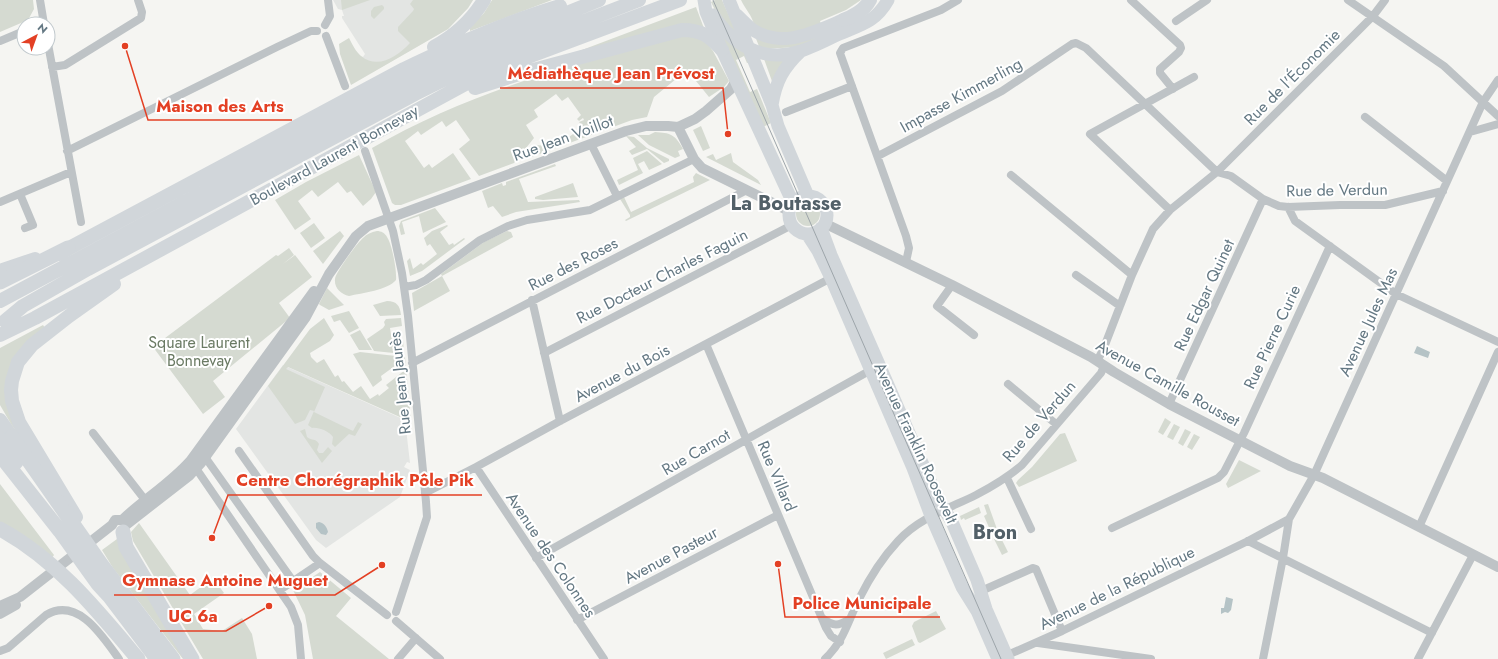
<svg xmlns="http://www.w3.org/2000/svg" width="1498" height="659" font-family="Jost,sans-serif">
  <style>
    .built { fill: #e3e5e3 }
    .green { fill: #d5dad1 }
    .water { fill: #b5c3c6 }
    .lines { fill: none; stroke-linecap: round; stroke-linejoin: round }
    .minor { stroke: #bec3c6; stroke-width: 8 }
    .tertiary { stroke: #bec3c6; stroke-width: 10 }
    .primary { stroke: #d1d6da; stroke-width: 13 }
    .trunk { stroke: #d1d6da; stroke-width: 14 }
    .motorway { stroke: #d1d6da; stroke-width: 15 }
    .tram { stroke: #9da5aa; stroke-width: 1 }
    .labels { text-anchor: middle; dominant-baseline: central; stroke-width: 4; stroke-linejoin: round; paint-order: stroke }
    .street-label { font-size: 16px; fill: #647883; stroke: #fff }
    .park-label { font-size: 16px; fill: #6a7a63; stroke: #fff }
    .district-label { font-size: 20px; font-weight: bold; fill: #526068; stroke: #fff }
    .leader { fill: none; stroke: #e34024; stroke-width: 1.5 }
    .callout-dot { fill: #e34024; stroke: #fff; stroke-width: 1.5 }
    .callout-label { font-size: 17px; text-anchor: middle; font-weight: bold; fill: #e34024; stroke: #fff; stroke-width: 4; stroke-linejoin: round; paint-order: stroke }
  </style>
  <rect width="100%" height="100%" fill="#f5f5f2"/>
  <path class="built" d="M333,0H473L468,8L448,29L371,73L361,56L363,57L365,54L342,18V16H344L342,10L338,9Z
    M283,365L405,420L410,463L407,462L404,467L410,470L400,497L326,548L316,540L236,429Z"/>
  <path class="green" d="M0,0H33L34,9L28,20L0,32Z
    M341,0H370L342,10Z
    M413,0H473L468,8L448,29L351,85L340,54L339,44L349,38C352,44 356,52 361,56C378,70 398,56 410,43L398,31V27L413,11L414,9L410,4Z
    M492,0H552L470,31V27L484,13Z
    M715,0H722L737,34L718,16L711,2Z
    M741,0H861L846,10L820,21L821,24L803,32L774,34L754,25C752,15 745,9 741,0Z
    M382,5L384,7V9L374,19L371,16V11L374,7Z
    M696,7L705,31L566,56Z
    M715,25L748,54L751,62L747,63L744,56L736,60L750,92L757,89L771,123L763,127Z
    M675,35H701L713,51L729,81L724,87L709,97L687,70L654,97L647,117L632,120L526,159L536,145L547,146L553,141H557L559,144L583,127L579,122L584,120L583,118L579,121L577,119L581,115L568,97L562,101L556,94L534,110L538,117L526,125L534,138L514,163L479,176L459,149L470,140L456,120L446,127L442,121L421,135L418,131L405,141L424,168L429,164L432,168L453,153L471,179L401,205H395L392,203L372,148C467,93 571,65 675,35Z
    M826,35L799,47L760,49L755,36Z
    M764,59H787L773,84Z
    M701,126L710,148L703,151L693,130Z
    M655,132C670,133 675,134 683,149L678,151L680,156L675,158L649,145L638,135H649Z
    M626,136L634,137L647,148L669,159V161L664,163L647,149L632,155L629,151L636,147Z
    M647,151L662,164L649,170L644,161L638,164L643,173L619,185L617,180L638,170L633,158Z
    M731,153L733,162L758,180L761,185L706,157L713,154L716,160Z
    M359,155L376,192L371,199L363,206L351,191L347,193L338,182L318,197L312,190L298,201L311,219L295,230L275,200L306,182Z
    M555,164L556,166L519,179L528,202L579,200L580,202L516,212L502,217L493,206L488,208L482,191L502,183L503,186L506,185V182Z
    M696,173L710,180L626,221L625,220L630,217V215L620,199L624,197L631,212L694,182L693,177Z
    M573,183L578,197L543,200L535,199V197Z
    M796 214a12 12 0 1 1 24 0a12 12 0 1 1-24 0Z
    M435,208L446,222L423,233L419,216L402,222L405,234L401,235L399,226L401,221Z
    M314,223L325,238L311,248L300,233Z
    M447,225L448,226L440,232L449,245L453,243L454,245L464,238L465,239L422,271L410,276L407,261L410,258L413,269L421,263L423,265L437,254L430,244L427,246L424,238L432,231Z
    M340,231L344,236L323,264L313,251Z
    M377,231C381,231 385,233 387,237C392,244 397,271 396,280C388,290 362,293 349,296C341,294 334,288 335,279C335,273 358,242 363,238C367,234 371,232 377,231Z
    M507,231L511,232L513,237L442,276L450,291L414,311L412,293L442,276L441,274L484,242Z
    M289,248L294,255L283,264L295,255L312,277L279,303L290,318L213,381L225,397L203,414L153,347L276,255L278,256Z
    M327,288L344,305L329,310L320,305L319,304Z
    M387,301C397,301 400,306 401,315L380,316L373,305Z
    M349,311L359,328L349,333L340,320L334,322L331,316Z
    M324,318L334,335L330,341L310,353L311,357L317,363L324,359L335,377L338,375L342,382L344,381L353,392L361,386L370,399L378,394L379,396L389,388L386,385L405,370L399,363L381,376L382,380L373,387L353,354L360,352L405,357L411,422L288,367L286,369L325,387L314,412L353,431L358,422L362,424L355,436L349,434L335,447L332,444L333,437C329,431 318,427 312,428L308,425L314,411L310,410L305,420L295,424L268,386L310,329Z
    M401,318L402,326L390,328L392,341L403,340L404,354L374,351L367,339L383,328L385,325L384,322L386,319Z
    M43,325L45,328L9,379L36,458L11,424L0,405V348Z
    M360,330L372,350H359L350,335Z
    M1165,418L1171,422L1163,435L1158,432Z
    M1174,424L1180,427L1173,440L1167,437Z
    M305,429L307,437C312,441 316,438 319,444L317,450L319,453H323L328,447L332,451L322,463L300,431Z
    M1185,429L1191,432L1183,446L1178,443Z
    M1065,433L1077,461L1019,487L1016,483L1018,480L1032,467L1060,434Z
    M1194,434L1200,437L1192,450L1187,447Z
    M1239,460L1261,471L1228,488L1226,484Z
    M0,484L54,555L52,558L0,525Z
    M988,504L997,529L991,532L984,516L987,514L984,505Z
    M979,507L981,513L965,520L964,518L961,520L960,516Z
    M139,523L190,595L213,578L224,593L194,614L203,629L222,631L242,618L252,634L257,659H203L133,541L131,532Z
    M1000,536L1008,552L1002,555L994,539Z
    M117,539L187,659H183L113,568L102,550Z
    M320,572L351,598L336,616L389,659H313L305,615L293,590Z
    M936,611L946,629L920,643L918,642L912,626L914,622Z
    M912,639L915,645L886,659L883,653Z"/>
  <path class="water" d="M1417,346L1430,352L1428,358L1414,353Z
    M319,522C324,523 327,527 328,532L326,535L321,534L316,528V523Z
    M1226,597L1233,599L1231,610L1228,613L1225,612L1221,614V608H1224Z"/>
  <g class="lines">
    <path class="minor" d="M40,0L44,24
      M1131,0L1180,45L1181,48L1179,52L1160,69V73L1173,89
      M1348,0L1444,66L1498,116
      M1176,21L1207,0
      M325,25L330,16L328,0
      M326,36L345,86
      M0,41L24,31
      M48,44L81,222
      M52,67L65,65L141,18L142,12L138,0
      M786,112L852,86
      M1365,117L1447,181
      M1470,132L1498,124
      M591,144L617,196
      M67,151L277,47L311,31H317
      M365,151L393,231L402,273L408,316L426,502L427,517L396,612
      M878,156L1002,91L1072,44L1076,43L1086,48L1217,172L1373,16L1385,0
      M1011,175L1132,275
      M20,194L33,225L25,228
      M0,202L71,172
      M1288,207L1295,221L1396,294L1498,342
      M1170,210L1090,134L1194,77
      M906,262L909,248L906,236L840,53L843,48L941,10L958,0
      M1076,275L1120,306
      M952,285L937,306L974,335
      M404,287L416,285L426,280L480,240L508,226L527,220L590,210L694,159
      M532,300L560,421
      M706,344L826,628L831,636L840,642
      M544,353L792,225
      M1097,361L1103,350L1132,275L1153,229L1170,210L1217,172L1231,176L1263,199L1279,206L1288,207L1340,205H1385L1443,191
      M412,363L747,190
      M1008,384L1056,424
      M1169,404L1263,199
      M93,433L149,505
      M239,451L313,556L320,563L387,615
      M205,457L293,581
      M193,464L291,607L298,625L301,659
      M476,467L604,659
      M1007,478L1031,529
      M425,493L476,467L560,421L831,278
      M1419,527L1498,352
      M1112,528L1218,478L1224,472L1244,433L1330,246
      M1248,541L1432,633
      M536,558C648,495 759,432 871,370
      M280,590L320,563
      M981,591L1033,568L1036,569L1062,631
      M822,618C834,627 838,626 850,619
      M577,620L778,515
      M396,621L440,659
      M1038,643L1151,659
      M0,651L8,648L46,615C78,596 103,637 119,659
      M1003,657L1062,631L1248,541L1289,519L1314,475L1483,102L1498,80
      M398,659L416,638
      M825,659C844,641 848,621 859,599C869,579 883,557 898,541C919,518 950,508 976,495C993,486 1008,477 1022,465L1101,373L1104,366
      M1263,659L1283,558L1289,519
      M1418,659L1473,555"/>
    <path class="tertiary" d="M678,127L694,159L702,168L789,211
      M824,223L952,285L1091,357L1114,372L1169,404L1290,466L1323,478L1498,567
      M122,520C144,499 171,483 191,460L314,291
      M126,525L189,476L201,463L306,317L329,274L356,236L368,226L626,131L646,126H668L678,127L695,119L706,111L731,89L736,80
      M0,606L20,597L112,525L115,520H122
      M0,614L16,605"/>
    <path class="primary" d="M704,0L706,12L722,50L793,203
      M729,0L772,105L778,126L808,196
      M713,15C734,46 763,63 801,51C813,47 825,41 837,35C860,25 875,23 888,0
      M737,15C742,20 748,26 753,30C783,49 814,32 843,20
      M772,105C776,81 783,68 801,51
      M789 215a19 19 0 1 1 38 0a19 19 0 1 1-38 0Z
      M821,228L831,255L938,499L952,522L977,580L986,609L1008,659
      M807,234L818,251L831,278L913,468L931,516L962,587L977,611L998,659"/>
    <path class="trunk" d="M843,20C854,16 864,11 870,0
      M434,47C454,36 472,20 484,0
      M475,88L522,73L682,30C702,30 710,36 722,50
      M58,254L404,69C454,45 506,22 560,6
      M0,271L35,259
      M0,301L411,81L461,56L599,0
      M5,321L23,306L88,269L415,94L463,70L512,49L639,0
      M0,335L35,318L467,83L520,60L680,0
      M0,420L12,437
      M76,517L19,422L12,401L11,390L12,381L18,362L32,345L69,316L114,284"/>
    <path class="motorway" d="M0,282L68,248
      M12,437L101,564L173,659
      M0,439L16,462
      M0,455L60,531L98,584L110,597L157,659
      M0,529C57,560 97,610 138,659
      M123,532L126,547L192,659"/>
    <path class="tram" d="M713,0L1001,659"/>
  </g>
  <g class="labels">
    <g class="street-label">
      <text transform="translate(1292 77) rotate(-45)">Rue de l'Économie</text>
      <text transform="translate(961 95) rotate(-29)">Impasse Kimmerling</text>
      <text transform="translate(563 138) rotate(-20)">Rue Jean Voillot</text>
      <text transform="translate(334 155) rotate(-29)">Boulevard Laurent Bonnevay</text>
      <text transform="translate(1337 190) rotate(-1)">Rue de Verdun</text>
      <text transform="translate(573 264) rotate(-27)">Rue des Roses</text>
      <text transform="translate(662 276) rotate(-27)">Rue Docteur Charles Faguin</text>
      <text transform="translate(1204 295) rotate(-65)">Rue Edgar Quinet</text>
      <text transform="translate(1368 322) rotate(-65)">Avenue Jules Mas</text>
      <text transform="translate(1272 337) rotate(-65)">Rue Pierre Curie</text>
      <text transform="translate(622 373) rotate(-28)">Avenue du Bois</text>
      <text transform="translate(400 383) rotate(-96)">Rue Jean Jaurès</text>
      <text transform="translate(1168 383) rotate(29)">Avenue Camille Rousset</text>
      <text transform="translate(1039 421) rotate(-49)">Rue de Verdun</text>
      <text transform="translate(916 443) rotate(65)">Avenue Franklin Roosevelt</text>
      <text transform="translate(696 452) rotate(-30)">Rue Carnot</text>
      <text transform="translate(777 476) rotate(67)">Rue Villard</text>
      <text transform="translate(551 555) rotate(56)">Avenue des Colonnes</text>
      <text transform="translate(671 555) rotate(-28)">Avenue Pasteur</text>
      <text transform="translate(1117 588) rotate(-26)">Avenue de la République</text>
    </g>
    <g class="park-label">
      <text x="199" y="342">Square Laurent<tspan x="199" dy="18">Bonnevay</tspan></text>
    </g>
    <g class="district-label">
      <text x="786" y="203">La Boutasse</text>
      <text x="995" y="532">Bron</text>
    </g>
  </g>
  <path class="leader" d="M728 134L723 88H500M125 46L148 120H292M212 538L228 495H482M382 565L335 595H114M778 564L785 617H940M269 606L226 631H160"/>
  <g class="callout-dot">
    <circle cx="728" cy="134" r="4"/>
    <circle cx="125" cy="46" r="4"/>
    <circle cx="212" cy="538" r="4"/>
    <circle cx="382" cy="565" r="4"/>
    <circle cx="778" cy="564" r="4"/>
    <circle cx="269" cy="606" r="4"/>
  </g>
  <g class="callout-label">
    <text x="611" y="79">Médiathèque Jean Prévost</text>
    <text x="220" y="112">Maison des Arts</text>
    <text x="355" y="486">Centre Chorégraphik Pôle Pik</text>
    <text x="225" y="586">Gymnase Antoine Muguet</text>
    <text x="862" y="609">Police Municipale</text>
    <text x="193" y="622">UC 6a</text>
  </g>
  <g transform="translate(36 36) rotate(41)"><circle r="19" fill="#ffffff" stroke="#c1c9cd"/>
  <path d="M0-3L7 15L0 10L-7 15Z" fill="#e34024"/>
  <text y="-6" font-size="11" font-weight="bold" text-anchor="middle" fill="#647883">N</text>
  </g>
</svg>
